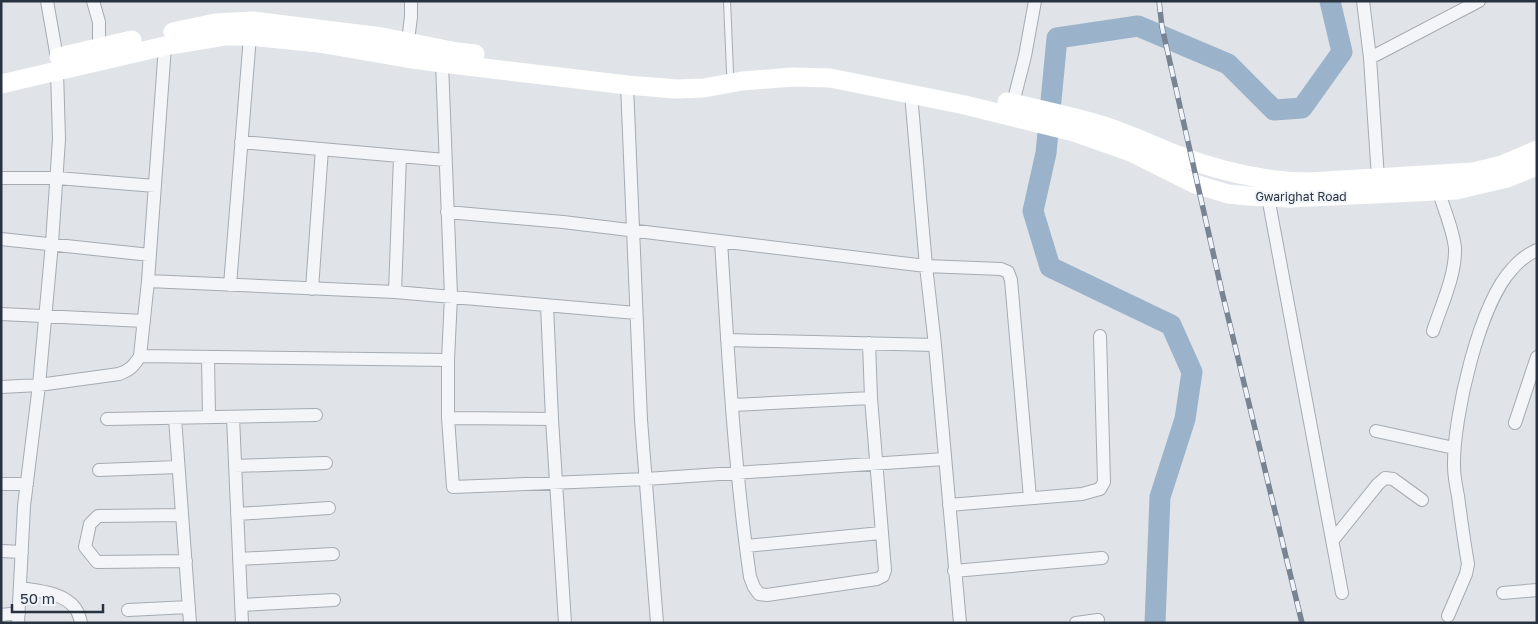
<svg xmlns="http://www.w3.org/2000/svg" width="1538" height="624" font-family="'Golos Text',sans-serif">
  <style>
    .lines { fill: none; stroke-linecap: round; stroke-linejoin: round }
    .river { stroke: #9bb3ca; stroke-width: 21 }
    .lane-casing { stroke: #a5abb3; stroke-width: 8 }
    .street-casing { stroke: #a5abb3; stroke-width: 14 }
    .lane { stroke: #f3f5f8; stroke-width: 6 }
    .street { stroke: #f3f5f8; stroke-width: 12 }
    .secondary { stroke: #fff; stroke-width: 19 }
    .rail-casing { stroke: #798493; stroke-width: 5.5 }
    .rail { stroke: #f0f3f7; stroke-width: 4; stroke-dasharray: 11; stroke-linecap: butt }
    .labels { text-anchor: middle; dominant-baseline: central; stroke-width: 4; stroke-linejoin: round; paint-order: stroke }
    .street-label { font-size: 12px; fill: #283241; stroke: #f0f3f7 }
  </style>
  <rect width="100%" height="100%" fill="#e0e4e9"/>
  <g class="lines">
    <path class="river" d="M1155,623L1160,497L1185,419L1192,372L1171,325L1050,267L1033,211L1046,153L1057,38L1138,26L1228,64L1274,110L1302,108L1342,52L1330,1"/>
    <g class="lane-casing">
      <path id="lane" d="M727,1L730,72"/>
    </g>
    <g class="street-casing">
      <path id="street" d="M47,1L57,58
        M93,1L99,22V48
        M1363,1L1370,58L1378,178
        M407,48L411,17V1
        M1370,58L1479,1
        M442,63L451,296L448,360V418L453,487L646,479L945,459
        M627,85L641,420L657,623
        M911,94L926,266L935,345L960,623
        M1013,103L1025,56L1035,1
        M241,142L445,160
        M1,178H57L155,186
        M1268,197L1342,593
        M447,212L563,222L926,266L1001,269L1008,272L1011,280L1030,498
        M1,239L150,255
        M721,241C728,353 734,466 750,577L754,587L759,594L767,595L877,579L883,576L885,570L871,398L869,343
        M148,281L395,292L636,313
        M230,285L250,36
        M312,289L322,149
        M395,292L400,156
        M547,305L552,419L565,623
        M1,314L144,321
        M1433,331C1441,306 1456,275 1455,248C1453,229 1444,210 1439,192
        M727,340L935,345
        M140,356L448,360
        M208,357L209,417
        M1,387L39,385L119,374C130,370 134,366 140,356L148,281L165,46
        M732,405L871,398
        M233,417L242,623
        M175,418L190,623
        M448,418L552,419
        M107,419L316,415
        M1515,423L1537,357
        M1376,431L1454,448
        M235,466L326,463
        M99,470L178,467
        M1,484H27
        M949,505L1082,494L1100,489L1104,482L1100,336
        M237,514L329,508
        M182,515L98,516L90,524L85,547L97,562L186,561
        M1333,540L1378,484L1385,478L1393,479L1422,500
        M746,546L881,533
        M1,551L22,552
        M239,559L333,554
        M954,571L1102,558
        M20,588C38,591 63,592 75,608C78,612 80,618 81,623
        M1503,593L1537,590
        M241,605L334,600
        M128,610L189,607
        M1,615L19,613
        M1448,616L1466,574L1468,564C1464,541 1461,519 1458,496C1456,486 1454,476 1454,466C1453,418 1479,303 1513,268C1519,261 1528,254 1537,250
        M18,623L24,506L39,385L52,243L59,139L57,71
        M1076,623L1098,620"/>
    </g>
    <use href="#lane" class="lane"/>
    <use href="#street" class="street"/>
    <path class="secondary" d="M173,32L215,23L253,21L382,37L457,52L475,54
      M59,57L132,40
      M1,84L165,46L226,36H250L319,43L406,58L442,63L627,85L676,89L704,88L742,81L793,77L830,78L965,105L1074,132L1131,152L1195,184L1228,194L1249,196L1289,198L1456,190L1507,178L1537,166
      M1007,102C1041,110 1077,117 1110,128C1133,136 1155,146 1177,155C1219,171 1265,182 1310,182L1473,172L1502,165L1537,150"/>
    <g class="rail-casing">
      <path id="rail" d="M1159,1L1162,27L1222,292L1302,623"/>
    </g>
    <use href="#rail" class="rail"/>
  </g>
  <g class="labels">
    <g class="street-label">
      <text x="1301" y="196">Gwarighat Road</text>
    </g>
  </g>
  <rect width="1538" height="624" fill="none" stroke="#283241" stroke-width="5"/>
  <path d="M12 604v8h91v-8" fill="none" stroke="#283241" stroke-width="2.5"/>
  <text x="20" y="604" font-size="15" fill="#283241" stroke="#f0f3f7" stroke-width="4" paint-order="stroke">50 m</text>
</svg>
